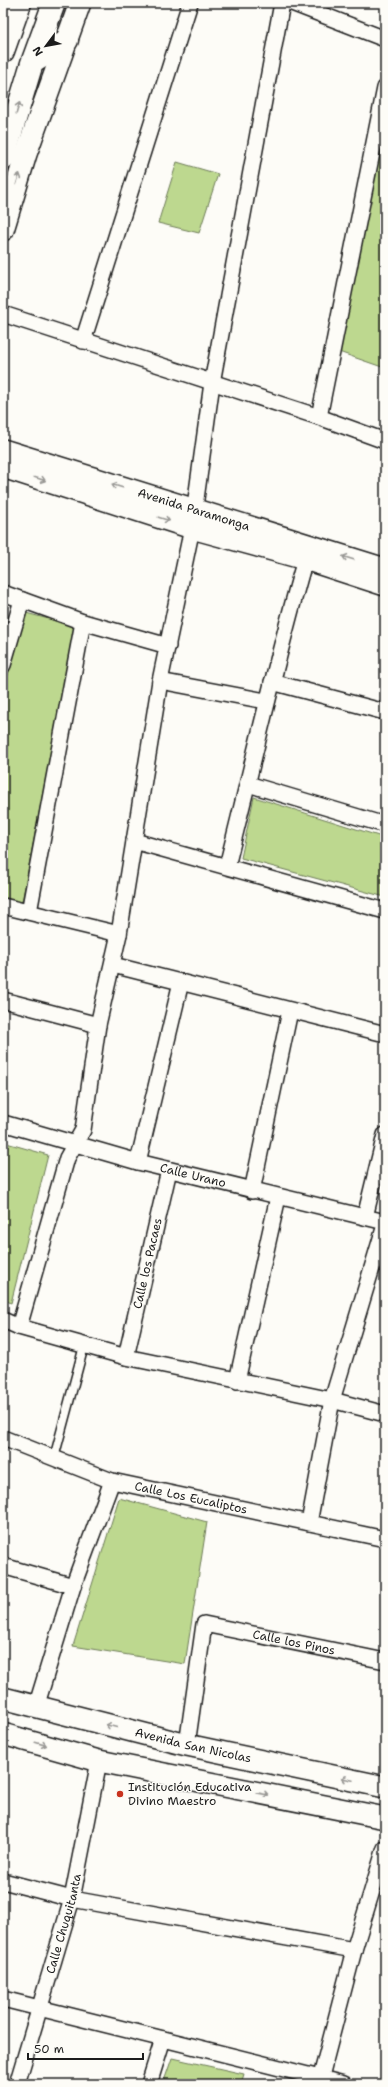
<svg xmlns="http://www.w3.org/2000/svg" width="388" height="2087" font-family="'Shantell Sans',sans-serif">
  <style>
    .green { fill: #bdd88f; stroke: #6c7a56 }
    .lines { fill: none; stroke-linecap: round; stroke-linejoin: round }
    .lane-casing { stroke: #1c1c1c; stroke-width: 11 }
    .street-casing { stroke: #1c1c1c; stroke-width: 18 }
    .secondary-casing { stroke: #1c1c1c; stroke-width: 24 }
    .primary-casing { stroke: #1c1c1c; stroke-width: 25 }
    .lane { stroke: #fdfcf7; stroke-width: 8 }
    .street { stroke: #fdfcf7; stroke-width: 15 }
    .secondary { stroke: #fdfcf7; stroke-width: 21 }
    .primary { stroke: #fdfcf7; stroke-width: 22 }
    .oneway { stroke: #989794 }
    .poi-dot { fill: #c8321e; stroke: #fdfcf7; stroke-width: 1.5 }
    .labels { text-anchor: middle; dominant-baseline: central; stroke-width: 3; stroke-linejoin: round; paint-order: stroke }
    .street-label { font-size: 12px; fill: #1c1c1c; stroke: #fdfcf7 }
    .poi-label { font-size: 12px; fill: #1c1c1c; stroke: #fdfcf7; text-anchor: start }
  </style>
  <rect width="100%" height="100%" fill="#fdfcf7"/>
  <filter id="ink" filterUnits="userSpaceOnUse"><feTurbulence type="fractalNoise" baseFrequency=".025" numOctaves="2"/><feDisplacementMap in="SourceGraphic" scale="8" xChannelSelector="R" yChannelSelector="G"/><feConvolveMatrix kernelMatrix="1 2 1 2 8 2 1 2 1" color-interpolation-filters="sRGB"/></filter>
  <g filter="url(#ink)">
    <path class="green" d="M380,140L385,141V368L333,350Z
      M177,162L218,174L199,233L158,223Z
      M26,613L75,626L22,902L3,898V692Z
      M254,797L385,838V897L241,858Z
      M3,1142L48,1155L11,1303L3,1299Z
      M119,1498L207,1522L185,1664L73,1646Z
      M172,2058L244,2074L241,2084H163Z"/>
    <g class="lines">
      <g class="lane-casing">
        <path id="lane" d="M54,1458L84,1346"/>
      </g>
      <g class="street-casing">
        <g id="street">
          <path d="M292,3L385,39"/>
          <path d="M3,314L319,417L385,441"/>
          <path d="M83,341L190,3"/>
          <path d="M319,417L385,88"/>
          <path d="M3,593L83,622L168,646"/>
          <path d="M3,665L22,600"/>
          <path d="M160,681L266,701"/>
          <path d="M272,682L385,712"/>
          <path d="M248,784L385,825"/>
          <path d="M134,841L385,911"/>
          <path d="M227,866C254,760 277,654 308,549"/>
          <path d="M3,906L119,934"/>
          <path d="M29,912L83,622"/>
          <path d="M113,965L385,1034"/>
          <path d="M3,1000L98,1025"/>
          <path id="s1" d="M3,1123L138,1162L385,1222"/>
          <path d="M138,1162L181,982"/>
          <path d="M252,1191L290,1011"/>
          <path d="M365,1217L385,1135"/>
          <path d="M3,1320L19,1327L126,1357L332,1400L385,1414"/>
          <path d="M19,1327L67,1158L83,1130L98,1025L119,934L160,681L192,528L212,383L282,3"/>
          <path id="s2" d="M126,1357L169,1170"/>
          <path d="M237,1381L278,1197"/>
          <path id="s3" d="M3,1438L112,1481L385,1539"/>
          <path d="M309,1523L332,1400L385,1225"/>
          <path d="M3,1566L73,1586"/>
          <path d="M36,1707L73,1586L112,1481"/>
          <path id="s4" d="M187,1745L204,1624L385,1661"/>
          <path d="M3,1881L72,1899L354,1950"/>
          <path d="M3,1999L344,2084"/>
          <path id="s5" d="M17,2084L72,1899L99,1761"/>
          <path d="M149,2084L163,2039"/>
          <path d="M319,2084L354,1950L385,1848"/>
        </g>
      </g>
      <g class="secondary-casing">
        <g id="secondary">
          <path d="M3,230L26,154L80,3"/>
          <path id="s6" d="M3,450L385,569"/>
          <path d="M3,467L192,528L305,559L385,585"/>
          <path id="s7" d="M3,1698L187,1745L385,1787"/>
          <path d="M3,1734L99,1761L385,1818"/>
        </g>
      </g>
      <g class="primary-casing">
        <path id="primary" d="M3,51L20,3
          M32,63L67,40
          M3,159L32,63L54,3"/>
      </g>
      <use href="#lane" class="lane"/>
      <use href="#street" class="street"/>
      <use href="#secondary" class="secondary"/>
      <use href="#primary" class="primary"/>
    </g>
    <defs><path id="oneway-shaft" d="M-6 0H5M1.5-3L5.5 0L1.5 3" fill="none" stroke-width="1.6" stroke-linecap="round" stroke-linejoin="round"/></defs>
    <g class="oneway">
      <use href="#oneway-shaft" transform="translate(18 108) rotate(-73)"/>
      <use href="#oneway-shaft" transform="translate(18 179) rotate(-73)"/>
      <use href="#oneway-shaft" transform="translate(40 479) rotate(18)"/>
      <use href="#oneway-shaft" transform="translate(117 486) rotate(-163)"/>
      <use href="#oneway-shaft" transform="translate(164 519) rotate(18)"/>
      <use href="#oneway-shaft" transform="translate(348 558) rotate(-163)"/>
      <use href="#oneway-shaft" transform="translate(111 1726) rotate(-166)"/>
      <use href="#oneway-shaft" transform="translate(41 1744) rotate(16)"/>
      <use href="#oneway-shaft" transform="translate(347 1779) rotate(-168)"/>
      <use href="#oneway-shaft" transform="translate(263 1794) rotate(11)"/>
    </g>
  </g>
  <circle class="poi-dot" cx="120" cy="1794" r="4"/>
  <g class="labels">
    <g class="street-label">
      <text stroke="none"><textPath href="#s6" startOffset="200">Avenida Paramonga</textPath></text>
      <text stroke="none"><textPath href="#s1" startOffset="197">Calle Urano</textPath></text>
      <text stroke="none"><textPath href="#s2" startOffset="96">Calle los Pacaes</textPath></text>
      <text stroke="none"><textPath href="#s3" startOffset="198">Calle Los Eucaliptos</textPath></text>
      <text stroke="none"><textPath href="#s4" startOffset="214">Calle los Pinos</textPath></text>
      <text stroke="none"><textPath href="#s7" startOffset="196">Avenida San Nicolas</textPath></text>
      <text stroke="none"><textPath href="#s5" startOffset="167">Calle Chuquitanta</textPath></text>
    </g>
    <g class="poi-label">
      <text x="128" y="1787">Institución Educativa<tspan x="128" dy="14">Divino Maestro</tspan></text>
    </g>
  </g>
  <rect width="388" height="2087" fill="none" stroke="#fdfcf7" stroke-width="16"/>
  <rect x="8" y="8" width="372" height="2071" fill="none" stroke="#1c1c1c" stroke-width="1.5" filter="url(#ink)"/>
  <g transform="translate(46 46) rotate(238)" stroke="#fdfcf7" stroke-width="3" paint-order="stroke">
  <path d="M0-3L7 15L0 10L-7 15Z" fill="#1c1c1c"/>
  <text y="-6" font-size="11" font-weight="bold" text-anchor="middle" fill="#1c1c1c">N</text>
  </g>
  <path d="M28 2053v6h115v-6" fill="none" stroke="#1c1c1c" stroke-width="2"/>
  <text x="34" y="2053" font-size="12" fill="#1c1c1c" stroke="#fdfcf7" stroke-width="3" paint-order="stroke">50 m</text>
</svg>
